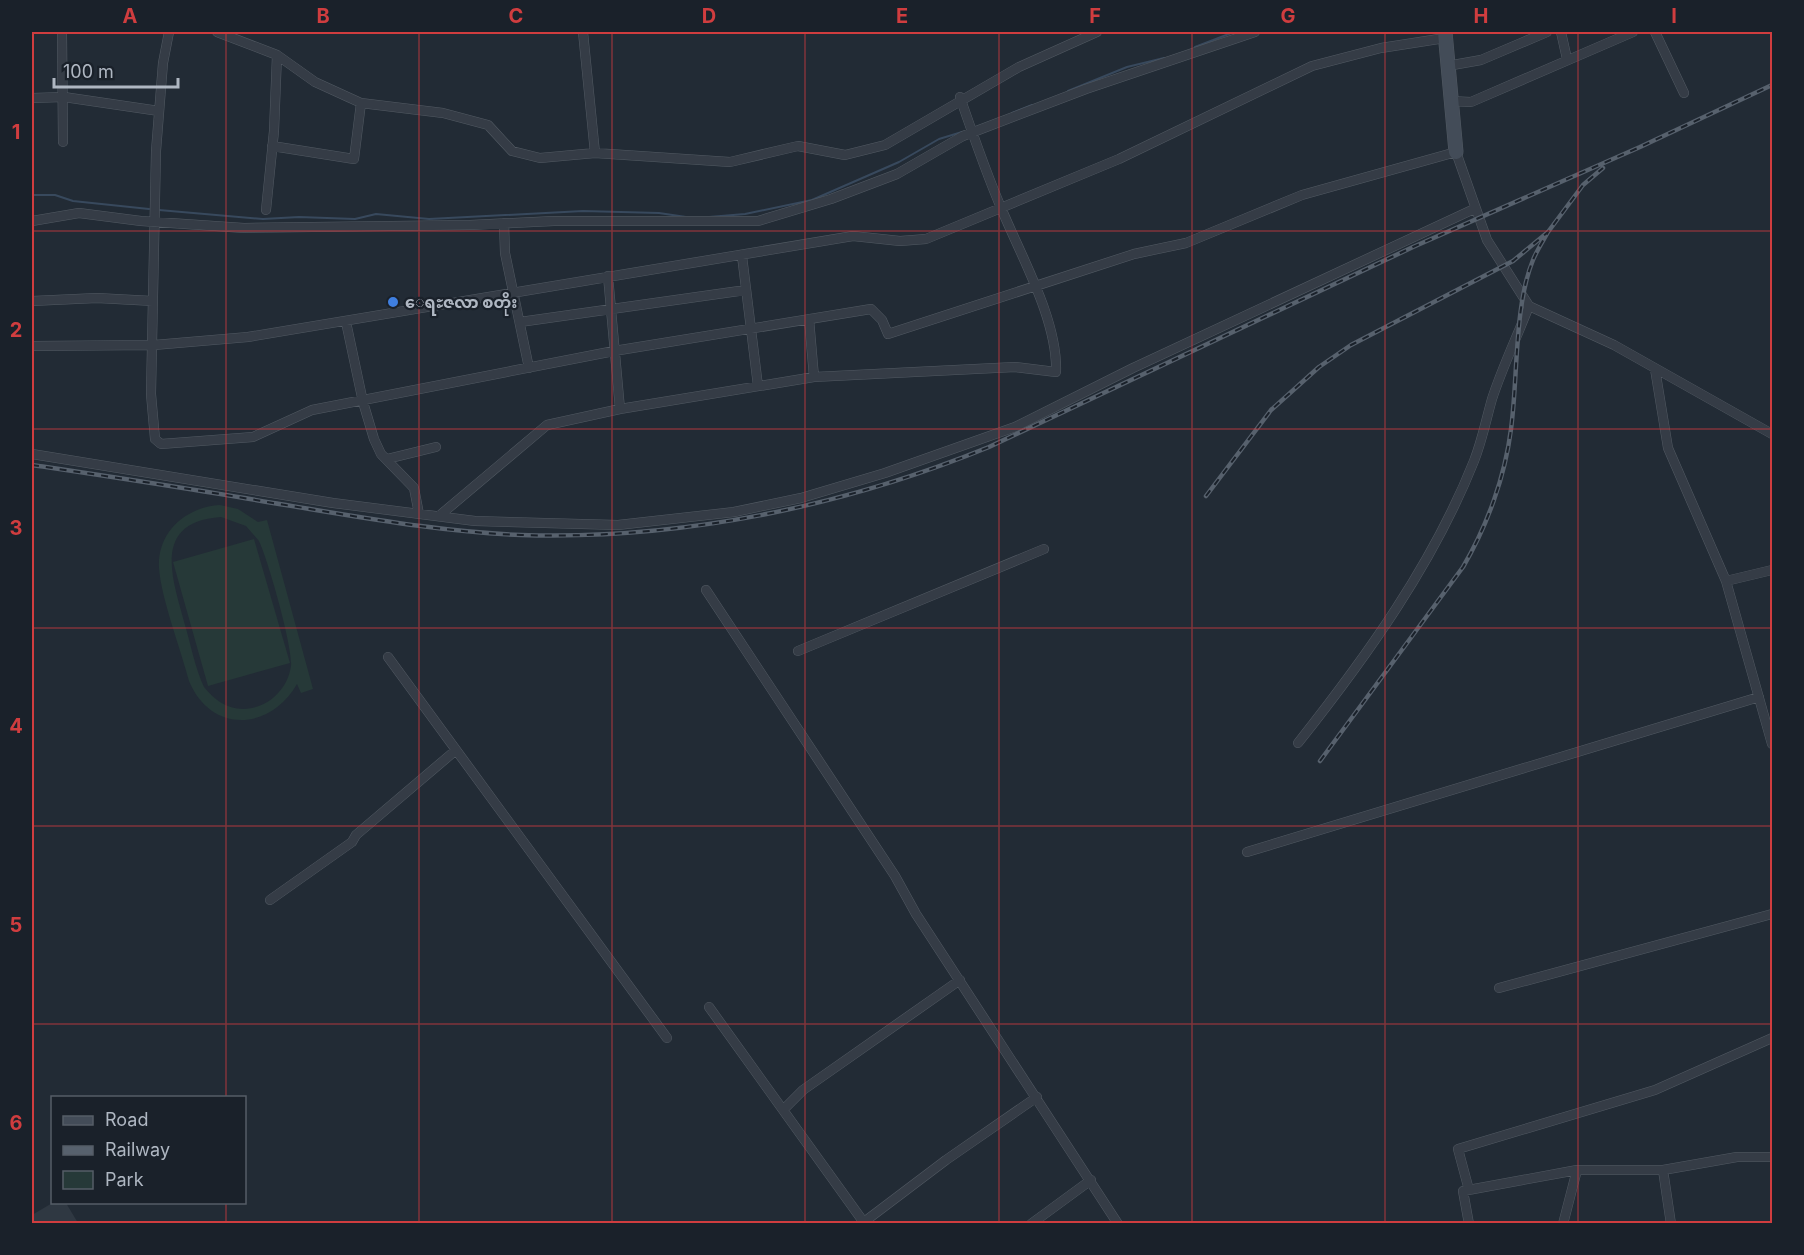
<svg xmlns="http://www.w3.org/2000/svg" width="1804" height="1255" font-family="Inter,'Noto Sans Myanmar',sans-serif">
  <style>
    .airport { fill: #2f3842 }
    .green { fill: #263938; fill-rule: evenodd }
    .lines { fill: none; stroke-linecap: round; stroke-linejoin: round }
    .stream { stroke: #38495d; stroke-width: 2 }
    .street-casing { stroke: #525a63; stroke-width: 10 }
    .secondary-casing { stroke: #525a63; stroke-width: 15 }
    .street { stroke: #353c46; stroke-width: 9 }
    .secondary { stroke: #434c58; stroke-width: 14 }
    .rail-casing { stroke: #57616d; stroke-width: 4.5 }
    .rail { stroke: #1a212a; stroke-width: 2; stroke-dasharray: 7; stroke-linecap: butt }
    .grid { fill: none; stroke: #d03d3f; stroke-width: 1.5; stroke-opacity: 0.55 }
    .shop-dot { fill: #3f7fe0; stroke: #1a212a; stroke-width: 2 }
    .labels { text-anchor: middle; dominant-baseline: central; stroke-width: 4.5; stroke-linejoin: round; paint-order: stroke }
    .poi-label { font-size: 16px; font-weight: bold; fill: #afb7c2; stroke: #1a212a; text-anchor: start }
    .neatline { fill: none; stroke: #d03d3f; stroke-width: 2 }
    .grid-label { font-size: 20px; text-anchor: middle; font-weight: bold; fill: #d03d3f }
  </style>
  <rect width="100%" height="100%" fill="#222b35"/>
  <path class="airport" d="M54,1202L66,1203L78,1223H32V1215Z"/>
  <path class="green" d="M220,505L238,509L258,522L267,520L313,689L301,693L297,684C270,731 211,734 189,681C181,650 161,598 159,568C157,532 186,507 220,505ZM221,517L246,526L259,541C268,560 293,647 291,666C288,687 272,704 252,708C231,712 216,702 204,687C195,668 191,645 185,625C173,580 150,522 221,517Z
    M254,539L290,663L208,686L173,562Z"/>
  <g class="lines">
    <path class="stream" d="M1195,47L1234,32
      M1068,91L1127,67L1164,58
      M1012,113L1032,105
      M32,195H55L73,201L149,209
      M159,210L263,219L299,217L355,219L376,214L429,219L583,211L659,213L686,217
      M709,217L745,214L812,200L899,162L939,139L962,132"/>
    <g class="street-casing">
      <path id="street" d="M62,32L63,142
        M169,32L163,63L156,151L151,394L155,439L161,444L253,437L312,410L614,351L871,309L882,320L888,334L1134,254L1186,243L1302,195L1456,152L1487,240L1529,306L1614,345L1772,434
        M217,32L277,55L315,82L361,103L443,113L488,125L512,151L540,158L595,153L730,162L798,146L845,155L885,145L1019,67L1097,32
        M583,32L595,153
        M1561,32L1567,59
        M1655,32L1684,93
        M1447,66L1481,60L1547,32
        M32,98L64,97L159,111
        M1450,101L1471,102L1633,32
        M272,146L354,159L361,103
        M266,210L274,131L277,55
        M32,221L79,213L141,221L244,228L470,225L554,221H758L831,199L897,174L963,136L1086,89L1255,32
        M504,223L505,253L529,368
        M742,256L758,386
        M608,276L620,409
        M32,301L97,298L153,301
        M809,319L814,377
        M346,322L363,402L374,439L381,454L414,488L419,514
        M520,322L746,290
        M32,346L154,345L248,337L853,236L900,241L926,239L1119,159L1312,66L1381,48L1445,38
        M1655,369L1668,448L1726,581L1772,744
        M32,454L333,503L475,521L618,525L734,512L801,498L885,473L1015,427L1133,368L1474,209
        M387,459L436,447
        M439,516L547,425L620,409L814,377L1015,367L1056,372C1058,321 1021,256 1002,210C986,173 973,135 960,97
        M1726,581L1772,570
        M706,590L895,876L916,914L1118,1224
        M798,651L1044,549
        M388,657L667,1038
        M1298,743C1367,656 1433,564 1474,461C1482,441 1486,420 1492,399C1502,368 1517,337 1529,306
        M1247,852L1759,697
        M270,900L352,842L356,835L456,750
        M1499,988L1772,914
        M709,1007L865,1224
        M783,1110L803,1090L960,980
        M1663,1170L1671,1224
        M1469,1190L1458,1149L1655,1090L1772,1038
        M864,1222L946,1160L1037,1097
        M1031,1224L1091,1180
        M1469,1224L1463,1191L1577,1170H1663L1737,1157H1772
        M1563,1224L1577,1170"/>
    </g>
    <g class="secondary-casing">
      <path id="secondary" d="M1445,32L1456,152"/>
    </g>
    <use href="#street" class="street"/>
    <use href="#secondary" class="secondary"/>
    <g class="rail-casing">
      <path id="rail" d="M32,465C112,477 193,489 273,503C355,516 438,532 521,535C680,540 842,507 989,447L1413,247L1640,147L1772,85
        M1206,496L1271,410L1319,367L1351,345L1513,261L1548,232L1583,185L1603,168
        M1320,761L1463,567C1487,526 1505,477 1511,429C1518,378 1514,306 1533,260C1537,250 1543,241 1548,232"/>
    </g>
    <use href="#rail" class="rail"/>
  </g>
  <path class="grid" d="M226,32V1098M419,32V1224M612,32V1224M805,32V1224M999,32V1224M1192,32V1224M1385,32V1224M1578,32V1224M32,231H1772M32,429H1772M32,628H1772M32,826H1772M32,1024H1772M226,1202V1224"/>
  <circle class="shop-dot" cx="393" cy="302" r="6"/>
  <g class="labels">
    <g class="poi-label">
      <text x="405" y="302">ေရႊဇလာ စတိုး</text>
    </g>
  </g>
  <rect width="1804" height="1255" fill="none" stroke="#1a212a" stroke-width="66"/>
  <rect x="51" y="1096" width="195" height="108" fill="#1a212a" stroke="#565d67" stroke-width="1.5"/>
  <rect x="63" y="1116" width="30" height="9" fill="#434c58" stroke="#565d67" stroke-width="1.5"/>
  <text x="105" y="1126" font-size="18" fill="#afb7c2">Road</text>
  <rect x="63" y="1146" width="30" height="9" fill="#57616d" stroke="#565d67" stroke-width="1.5"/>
  <text x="105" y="1156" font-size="18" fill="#afb7c2">Railway</text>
  <rect x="63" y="1171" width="30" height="18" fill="#263938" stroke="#565d67" stroke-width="1.5"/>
  <text x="105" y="1186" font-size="18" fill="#afb7c2">Park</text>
  <path d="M54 78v9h124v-9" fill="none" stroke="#afb7c2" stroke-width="3"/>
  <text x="63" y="78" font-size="18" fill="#afb7c2" stroke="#1a212a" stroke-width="4.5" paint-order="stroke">100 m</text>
  <rect x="33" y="33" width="1738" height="1189" class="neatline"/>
  <g class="grid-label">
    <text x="130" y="23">A</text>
    <text x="323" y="23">B</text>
    <text x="516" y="23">C</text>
    <text x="709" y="23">D</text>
    <text x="902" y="23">E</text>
    <text x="1095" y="23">F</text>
    <text x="1288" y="23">G</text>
    <text x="1481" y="23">H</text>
    <text x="1674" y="23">I</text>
    <text x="16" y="139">1</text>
    <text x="16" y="337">2</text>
    <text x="16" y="535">3</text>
    <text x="16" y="733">4</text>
    <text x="16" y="932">5</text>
    <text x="16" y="1130">6</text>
  </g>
</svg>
